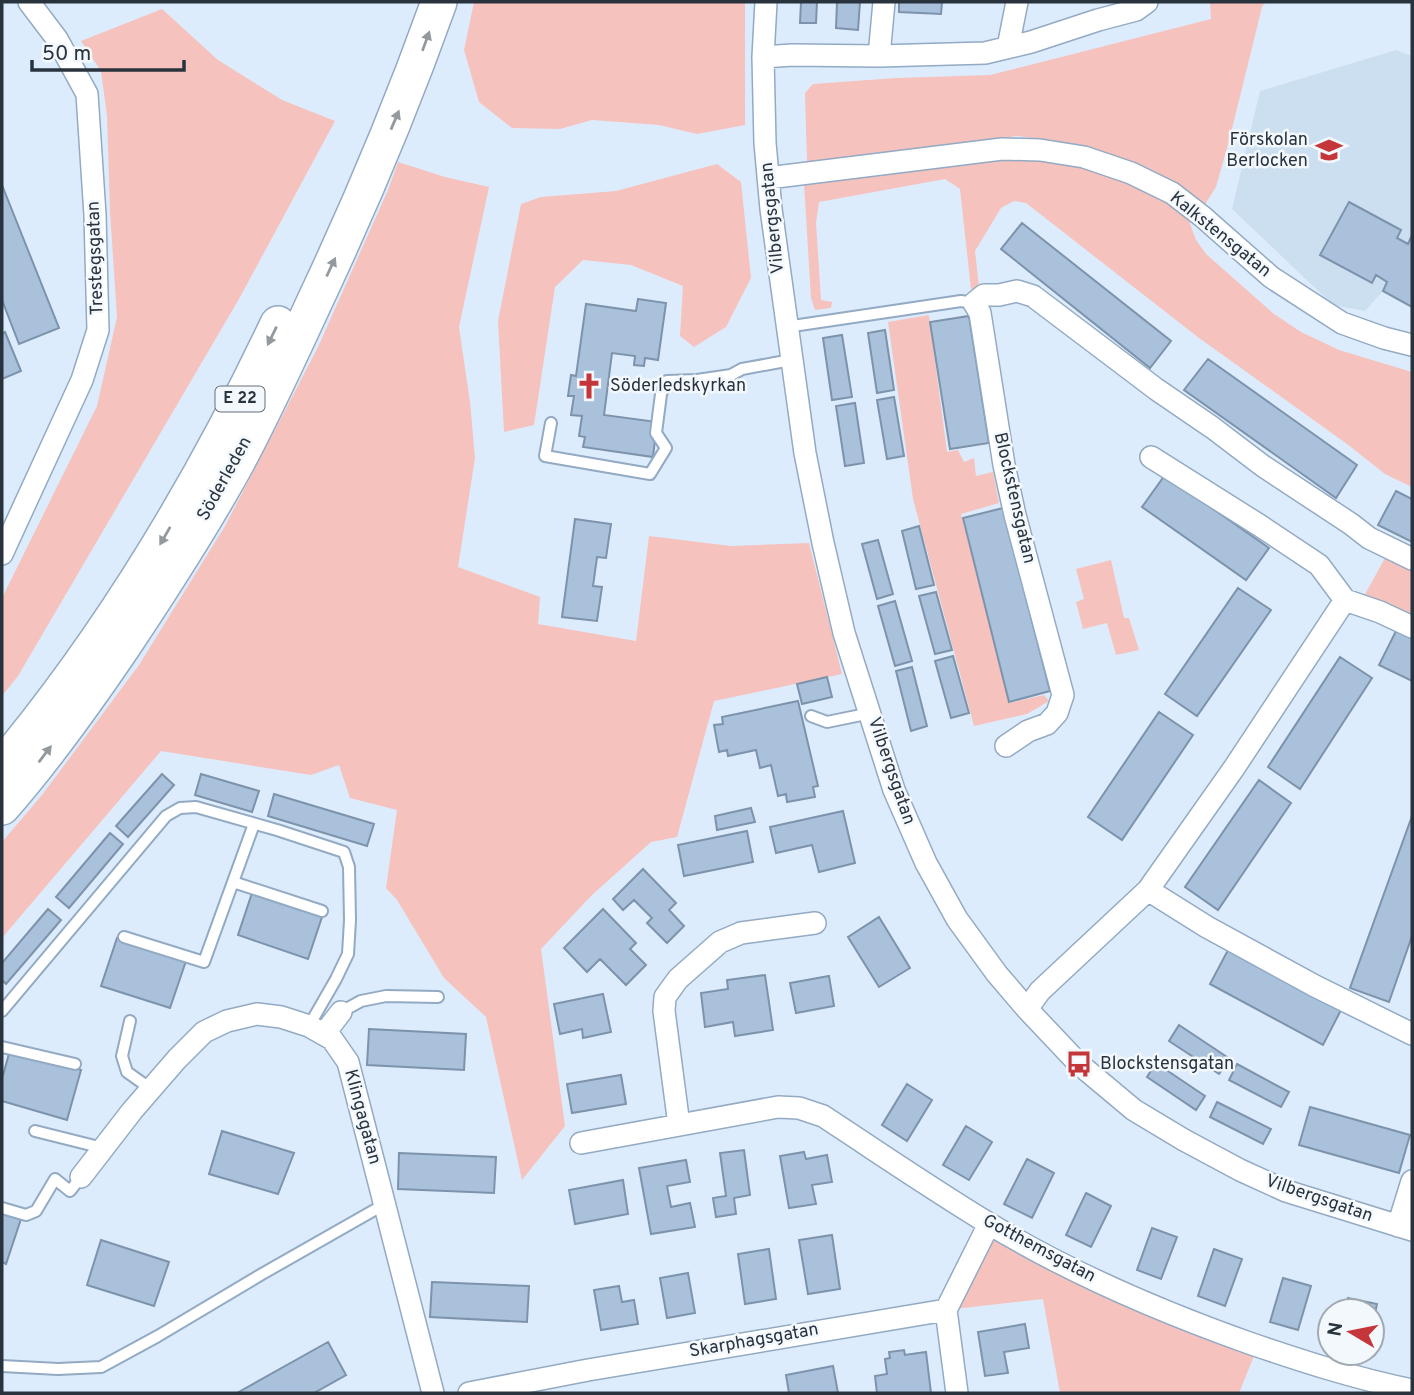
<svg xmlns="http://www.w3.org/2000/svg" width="1414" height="1395" font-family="Overpass,sans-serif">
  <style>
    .built { fill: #ccdff1 }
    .green { fill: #f6c2be }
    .building { fill: #a9c1db; stroke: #7c93ab; stroke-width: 2 }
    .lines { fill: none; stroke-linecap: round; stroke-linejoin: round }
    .service-casing { stroke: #92aac3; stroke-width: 14 }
    .minor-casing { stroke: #92aac3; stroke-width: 24 }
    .trunk-casing { stroke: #92aac3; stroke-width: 38 }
    .service { stroke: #fff; stroke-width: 10 }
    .minor { stroke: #fff; stroke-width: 21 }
    .trunk { stroke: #fff; stroke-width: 35 }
    .oneway { fill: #94999e }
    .labels { text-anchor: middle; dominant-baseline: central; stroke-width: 5; stroke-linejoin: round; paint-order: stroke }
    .shield { fill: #f3f8fd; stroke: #666e77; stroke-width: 2 }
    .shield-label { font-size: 16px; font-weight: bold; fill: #29333d }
    .poi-label { font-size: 18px; fill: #29333d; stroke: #f3f8fd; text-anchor: start }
    .street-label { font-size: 18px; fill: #29333d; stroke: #f3f8fd }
  </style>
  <rect width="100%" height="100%" fill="#ddecfc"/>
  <path class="built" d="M1396,50L1412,56V307L1383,291L1365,311L1333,305L1232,209L1260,91Z"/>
  <path class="green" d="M474,2H745V125L697,134L659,125L592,120L560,129L512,128L479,102L464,50Z
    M1210,2H1265L1262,7L1230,137L1216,187L1204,206L1162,177L1124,159L1085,146L1018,136L807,162L805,93L813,84L896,78L990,75L1211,19Z
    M162,9L218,60L282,100L335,121L239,299L18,676L2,696V598L97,406L117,317L110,211L107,116L101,71L81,41Z
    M1029,159L1067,163L1100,172L1134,185L1184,211L1189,221L1196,240L1206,254L1274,314L1301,332L1339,350L1412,372V487L1385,474L1347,444L1199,338L1026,203L1014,201L1001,208L975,251L979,287L975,293L971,289L960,189L945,179L819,202L816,223L821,300L832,302L831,308L815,310L811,298L804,183L978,161Z
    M398,162L445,177L489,187L459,327L470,402L475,458L458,567L540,597L538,624L636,641L649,536L731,546L809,543L842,674L714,701L677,837L651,842L592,895L541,949L565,1126L522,1180L486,1017L444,978L397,900L386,888L397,810L350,798L339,765L311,775L161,751L2,938V842L42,795L139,665L225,526L318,347L388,190Z
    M717,164L741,182L751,278L726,327L694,347L680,336L683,286L631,265L583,260L555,287L534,425L504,432L498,321L521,204L541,197L616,191Z
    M929,315L947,452L958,450L964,462L974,458L976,476L993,472L999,503L961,514L1010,703L1044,695L1049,701L1027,714L974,726L913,499L888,322Z
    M1386,556L1412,568V623L1362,600Z
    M1111,560L1124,618H1129L1139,650L1116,655L1107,623L1083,629L1076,602L1084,599L1076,569Z
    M989,1224L1258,1346L1239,1393H1060L1043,1299L946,1310Z"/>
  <path class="building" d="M801,2H817L816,23H800Z
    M837,2H860L858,30L836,28Z
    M899,2H942L941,14L899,12Z
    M2,185L59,328L19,344L2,300Z
    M1349,202L1401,230L1397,238L1408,244L1412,235V307L1383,291L1387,282L1376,275L1372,283L1320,255Z
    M1022,223L1171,341L1150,368L1001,249Z
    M638,299L666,303L658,360L645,358L644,366L634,365L635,356L612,353L604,415L657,422L653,457L583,447L585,437L579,436L582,416L571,415L574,396H568L571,375L576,376L586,304L636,311Z
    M969,316L989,443L950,449L930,322Z
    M885,330L894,390L877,393L868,333Z
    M5,332L21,371L2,379V334Z
    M842,335L852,397L832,400L823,338Z
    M1208,359L1357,465L1336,498L1184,390Z
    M894,397L904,456L887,459L877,400Z
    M855,403L864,463L845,466L836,406Z
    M1165,475L1269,548L1246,580L1142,507Z
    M1396,491L1412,499V542L1378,525Z
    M1003,508L1050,691L1009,702L963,518Z
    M575,519L611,524L606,558L597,557L593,586L602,587L597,621L562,617Z
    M919,526L934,585L916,589L902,531Z
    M878,540L893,594L877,599L862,544Z
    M1238,588L1271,610L1197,716L1165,694Z
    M936,592L952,650L935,654L919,596Z
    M895,601L912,661L895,666L878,606Z
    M1398,627L1412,634V681L1379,665Z
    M953,656L969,713L951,718L935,661Z
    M1340,657L1372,678L1300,789L1268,767Z
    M912,667L927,726L911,731L896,671Z
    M827,677L832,697L802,704L797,684Z
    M798,701L818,786L813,787L815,797L787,802L786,794L778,796L771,765L760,768L756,750L728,756L727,750L719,752L714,725L723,724L722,717Z
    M1159,712L1193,735L1122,840L1088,817Z
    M162,774L174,785L128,837L116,826Z
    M201,774L259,791L252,812L195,795Z
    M1259,780L1291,803L1218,910L1185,887Z
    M274,794L374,824L367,846L268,816Z
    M751,808L755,822L717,830L715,816Z
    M843,811L855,863L819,872L812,845L776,853L770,827Z
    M1412,816V936L1389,1002L1350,988Z
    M747,831L753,862L684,876L678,845Z
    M110,833L123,844L69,908L56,897Z
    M643,869L676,903L669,910L684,926L667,943L647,923L652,918L634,900L623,910L613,899Z
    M253,890L323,914L308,959L238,935Z
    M48,909L61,920L6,984L2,980V963Z
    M603,909L636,943L630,949L646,965L626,985L600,959L587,972L564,948Z
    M879,917L910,968L879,987L848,937Z
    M117,938L186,961L170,1008L101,986Z
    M1228,950L1341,1010L1323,1045L1210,984Z
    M765,975L773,1030L735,1036L733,1022L705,1027L701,993L728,989L727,980Z
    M829,976L834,1006L796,1013L790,983Z
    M603,994L611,1032L583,1038L582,1029L560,1034L554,1004Z
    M1179,1025L1230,1059L1219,1074L1169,1041Z
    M369,1029L466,1034L464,1070L367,1065Z
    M10,1050L81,1070L67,1120L2,1101V1079Z
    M1156,1063L1205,1096L1196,1110L1147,1077Z
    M1237,1064L1289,1092L1281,1107L1229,1080Z
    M621,1075L626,1104L572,1113L567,1084Z
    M907,1084L932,1100L907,1141L882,1125Z
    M1217,1102L1271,1129L1263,1144L1210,1117Z
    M1310,1107L1410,1135L1399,1173L1299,1145Z
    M966,1126L992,1142L969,1180L943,1165Z
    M222,1131L294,1153L278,1194L209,1174Z
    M744,1150L750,1195L734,1198L736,1214L716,1217L713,1198L726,1196L720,1153Z
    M804,1152L806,1159L827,1155L832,1182L812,1185L816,1204L789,1208L780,1156Z
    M399,1153L496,1157L494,1193L398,1189Z
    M1027,1159L1054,1173L1032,1218L1004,1204Z
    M686,1160L690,1182L667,1186L671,1207L690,1203L695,1227L651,1234L639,1168Z
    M623,1180L628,1214L575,1224L569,1190Z
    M1086,1193L1111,1206L1091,1247L1066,1235Z
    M2,1210L22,1216L6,1264L2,1262Z
    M1152,1228L1177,1237L1161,1279L1137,1270Z
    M832,1235L840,1289L808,1294L799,1240Z
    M101,1240L169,1262L154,1306L87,1285Z
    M769,1249L776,1299L745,1304L738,1254Z
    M1214,1249L1242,1259L1225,1306L1198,1296Z
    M688,1273L695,1313L667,1318L660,1278Z
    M1283,1278L1311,1286L1298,1330L1270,1322Z
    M432,1282L529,1286L527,1322L430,1317Z
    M619,1286L622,1302L634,1300L638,1324L601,1330L594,1290Z
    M1348,1298L1377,1304L1372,1328V1311H1346Z
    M1025,1324L1029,1348L1004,1352L1008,1373L985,1376L978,1332Z
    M328,1342L346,1375L314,1393H237Z
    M904,1350L905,1355L926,1352L931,1393H877L875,1376L887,1374L885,1359L890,1358L889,1352Z
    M833,1366L838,1393H789L786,1375Z"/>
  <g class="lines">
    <g class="service-casing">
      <path id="service" d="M786,327L961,301L974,303
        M551,423L545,456L650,474L666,448L656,433L661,394L667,381L697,380L731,375L742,369L791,360
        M811,716L827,722L871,713
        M233,882L322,911
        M124,937L204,962L254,824
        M2,1011L166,816L180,808L196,807L277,830L344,852L349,867L350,920L348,954L336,979L309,1026
        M341,1012L361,1001L386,996L438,997
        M130,1021L122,1056L127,1072L151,1089
        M2,1047L75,1064
        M35,1131L103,1148
        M2,1208L26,1215L36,1211L55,1179L70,1191L81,1177
        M2,1366L58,1369L101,1367L158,1336L262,1274L385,1204"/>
    </g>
    <g class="minor-casing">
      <path id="minor" d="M766,2L763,57L765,143L771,209L805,453L823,543L844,633L894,790L926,863L957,919L997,974L1027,1009L1079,1064L1134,1110L1184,1140L1240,1170L1286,1191L1412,1230
        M1008,47L1017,2
        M879,56L884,2
        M763,57L792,55L879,56L985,53L1031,42L1098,20L1136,10L1147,2
        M768,178L1002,149L1040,150L1084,157L1131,173L1172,193L1203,217L1271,277L1342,323L1384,338L1412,345
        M1151,457L1259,525L1319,565L1345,600L1380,612L1412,627
        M2,554L82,380L98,330L95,215L87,94L57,39L29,2
        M1006,746L1028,731L1047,724L1057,713L1063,695L1015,515L1004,465L980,313L974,303L984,295H999L1017,291L1033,296L1156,389L1213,428L1263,466L1351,524L1369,538L1412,559
        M1148,890L1207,927L1315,986L1412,1034
        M1027,1009L1040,991L1148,890L1234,768L1345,600
        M324,1034L341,1012
        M679,1125L664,1011L665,997L678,979L720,942L741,933L815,923
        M581,1143L778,1107L799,1108L823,1116C878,1152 932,1189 988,1223C1070,1273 1159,1311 1249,1343C1302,1361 1357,1379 1412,1390
        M81,1177L132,1111L177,1059L204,1032L227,1021L257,1014L281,1017L309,1026L332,1039L348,1062L433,1393
        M1398,1226L1412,1181
        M946,1310L989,1224
        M946,1310L957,1393
        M469,1393L588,1370L946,1310"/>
    </g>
    <g class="trunk-casing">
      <path id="trunk" d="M2,766C114,632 203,482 278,324
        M2,807C46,757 85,702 123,646C163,586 202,526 237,462C267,406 293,348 320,290C364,196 404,100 439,2"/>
    </g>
    <use href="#service" class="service"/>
    <use href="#minor" class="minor"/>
    <use href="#trunk" class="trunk"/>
  </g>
  <defs><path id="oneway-solid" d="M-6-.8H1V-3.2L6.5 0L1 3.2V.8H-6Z" transform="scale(1.75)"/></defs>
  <g class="oneway">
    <use href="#oneway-solid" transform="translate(426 41) rotate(-70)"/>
    <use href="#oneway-solid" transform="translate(395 120) rotate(-67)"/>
    <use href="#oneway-solid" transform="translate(331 267) rotate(-65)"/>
    <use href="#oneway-solid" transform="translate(272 336) rotate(116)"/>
    <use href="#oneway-solid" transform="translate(165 536) rotate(120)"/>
    <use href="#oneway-solid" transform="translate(45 754) rotate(-53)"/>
  </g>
  <defs>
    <g id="school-bare" transform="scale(2.1)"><path d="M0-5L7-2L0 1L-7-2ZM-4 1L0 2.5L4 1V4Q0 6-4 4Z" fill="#c5363a" stroke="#f3f8fd" stroke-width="2.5" paint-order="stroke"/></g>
    <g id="church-bare" transform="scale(2.1)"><path d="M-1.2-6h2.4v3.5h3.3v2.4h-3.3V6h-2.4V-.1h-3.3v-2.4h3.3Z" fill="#c5363a" stroke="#f3f8fd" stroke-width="2.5" paint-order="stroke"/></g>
    <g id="bus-bare" transform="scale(2.1)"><path d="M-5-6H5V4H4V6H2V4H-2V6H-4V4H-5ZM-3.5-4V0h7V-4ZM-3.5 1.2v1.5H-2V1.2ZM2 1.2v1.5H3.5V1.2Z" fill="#c5363a" stroke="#f3f8fd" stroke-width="2.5" paint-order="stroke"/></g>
  </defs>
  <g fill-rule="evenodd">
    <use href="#school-bare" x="1329" y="150"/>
    <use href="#church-bare" x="589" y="386"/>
    <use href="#bus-bare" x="1079" y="1064"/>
  </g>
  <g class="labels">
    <rect class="shield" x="215.5" y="386.5" width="49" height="25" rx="5"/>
    <g class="shield-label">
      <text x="240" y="399">E 22</text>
    </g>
    <g class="poi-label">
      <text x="1308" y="140" text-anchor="end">Förskolan<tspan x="1308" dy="21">Berlocken</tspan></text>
      <text x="610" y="386">Söderledskyrkan</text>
      <text x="1100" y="1064">Blockstensgatan</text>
    </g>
    <g class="street-label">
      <text transform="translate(773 218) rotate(-96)">Vilbergsgatan</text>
      <text transform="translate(1220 235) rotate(39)">Kalkstensgatan</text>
      <text transform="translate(96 258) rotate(-92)">Trestegsgatan</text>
      <text transform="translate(225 479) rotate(-61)">Söderleden</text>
      <text transform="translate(1014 498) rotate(77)">Blockstensgatan</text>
      <text transform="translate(891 771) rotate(71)">Vilbergsgatan</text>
      <text transform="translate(362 1117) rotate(75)">Klingagatan</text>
      <text transform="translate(1319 1199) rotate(19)">Vilbergsgatan</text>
      <text transform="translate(1039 1249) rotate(28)">Gotthemsgatan</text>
      <text transform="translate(754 1341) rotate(-10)">Skarphagsgatan</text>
    </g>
  </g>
  <rect width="1414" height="1395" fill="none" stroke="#29333d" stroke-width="7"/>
  <g transform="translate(1351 1332) rotate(280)"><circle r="33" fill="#f3f8fd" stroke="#a2a9b0" stroke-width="2"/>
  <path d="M0-5L12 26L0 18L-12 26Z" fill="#c5363a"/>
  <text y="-10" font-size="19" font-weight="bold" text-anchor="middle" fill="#29333d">N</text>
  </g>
  <path d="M32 60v10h152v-10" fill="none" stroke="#29333d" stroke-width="3.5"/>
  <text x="42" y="60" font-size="21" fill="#29333d" stroke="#f3f8fd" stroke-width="5" paint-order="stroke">50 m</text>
</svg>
